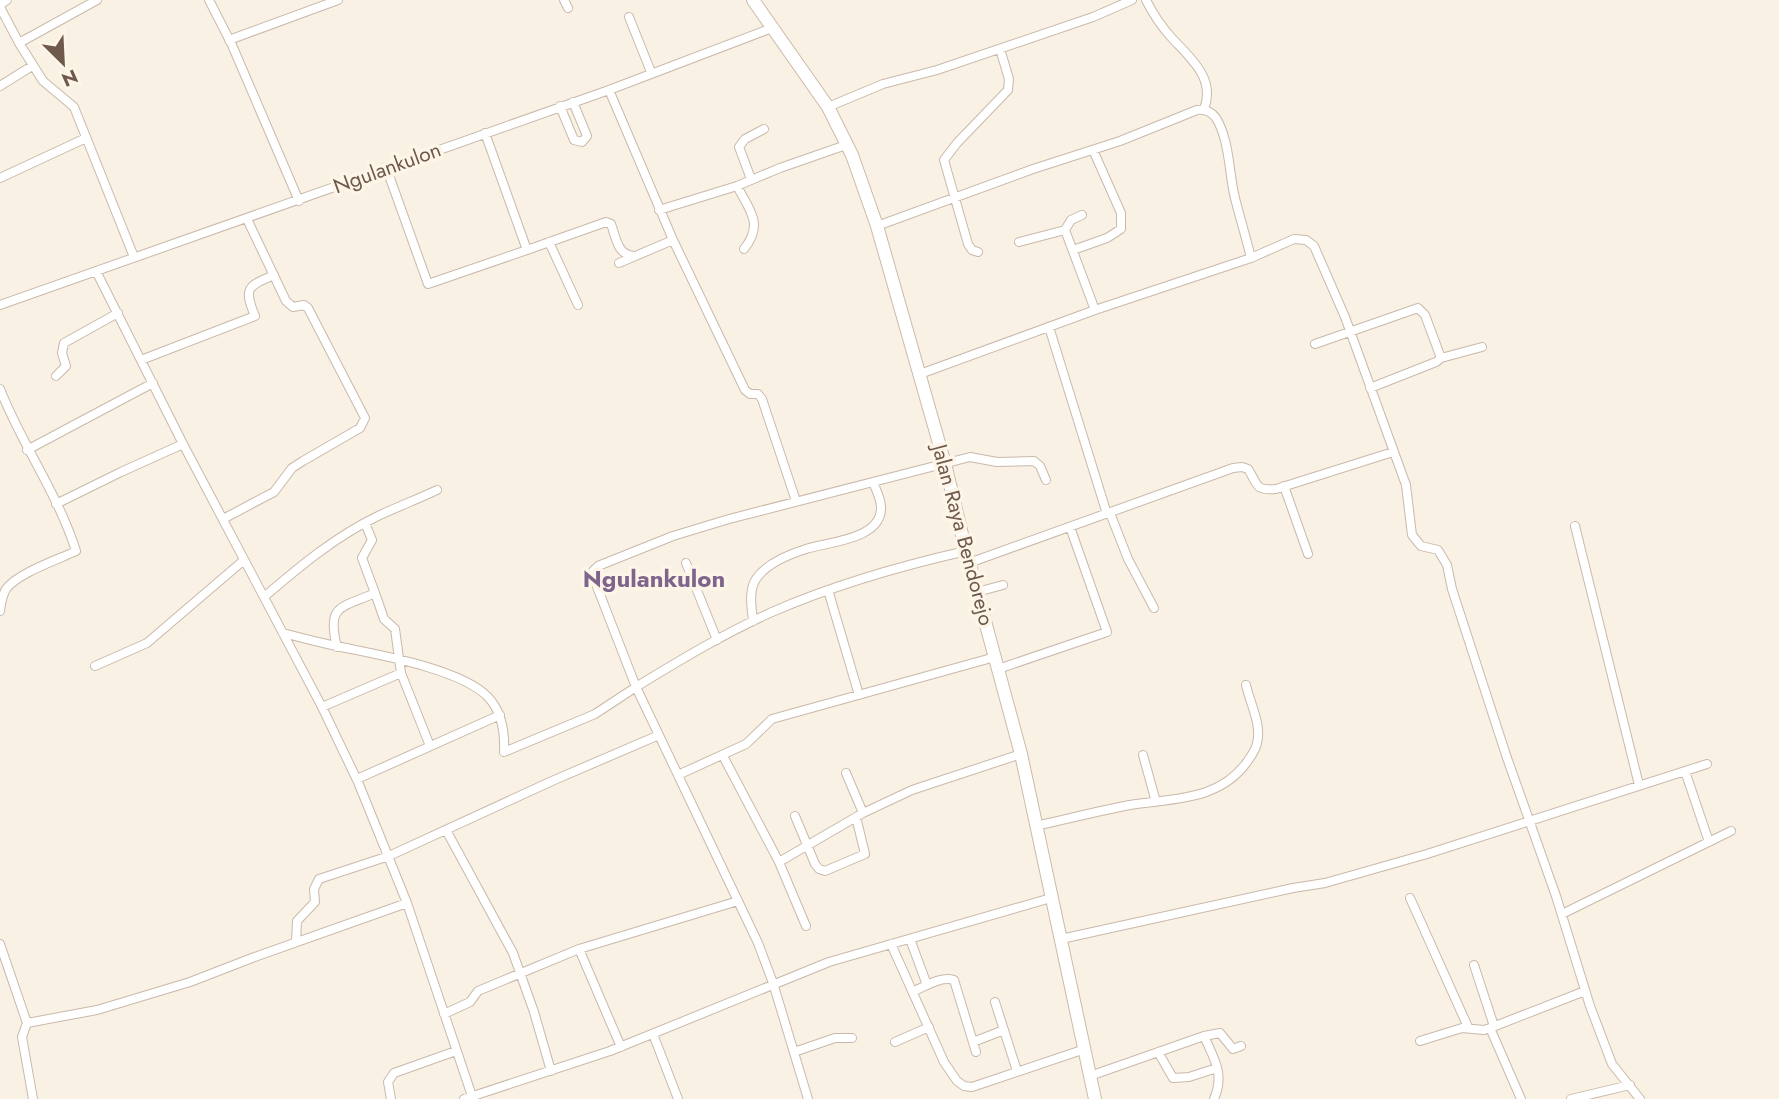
<svg xmlns="http://www.w3.org/2000/svg" width="1779" height="1099" font-family="Jost,sans-serif">
  <style>
    .lines { fill: none; stroke-linecap: round; stroke-linejoin: round }
    .minor-casing { stroke: #c9b9ab; stroke-width: 10 }
    .secondary-casing { stroke: #ccbaa9; stroke-width: 14 }
    .minor { stroke: #fff; stroke-width: 8 }
    .secondary { stroke: #fff; stroke-width: 12 }
    .labels { text-anchor: middle; dominant-baseline: central; stroke-width: 7; stroke-linejoin: round; paint-order: stroke }
    .street-label { font-size: 21px; fill: #6e594c; stroke: #fdf6e8 }
    .quarter-label { font-size: 24px; font-weight: bold; fill: #7f648b; stroke: #fdf6e8 }
  </style>
  <rect width="100%" height="100%" fill="#f9f1e3"/>
  <g class="lines">
    <g class="minor-casing">
      <path id="minor" d="M7,0L0,5L1,9L19,43
        M97,0L19,43L43,81L74,107L134,257
        M209,0L232,45L299,201
        M564,0L568,8
        M1146,0C1153,14 1161,26 1171,37C1190,58 1216,78 1204,109
        M629,17L651,72
        M229,40L338,0
        M0,86L32,66
        M609,90L673,240L745,390L750,394H758L762,399L796,501
        M560,106L574,140L582,142L587,136L573,102
        M828,107L883,84L937,70L1093,17L1132,0
        M485,133L527,250L606,222L611,224C616,237 617,255 634,256
        M386,167L428,284L527,250
        M0,178L86,138
        M751,179L739,147L745,139L764,129
        M737,186C750,211 764,224 744,249
        M659,210L737,186L780,168L846,145
        M1082,215L1071,220L1065,230L1095,310
        M877,226L1033,169L1120,141L1197,110C1205,109 1211,111 1216,118C1229,139 1229,170 1234,194C1239,215 1246,237 1251,258
        M549,242L578,305
        M1019,242L1065,230
        M1073,250L1107,238L1121,229V213L1093,150
        M978,252L972,250L968,244L944,160L957,143L1008,90L1009,79L1000,49
        M619,263L673,240
        M96,271L183,444L322,707L358,782L407,903L473,1099
        M0,305L609,90L772,28
        M1049,327L1107,514
        M1315,344L1418,308L1425,315L1441,358
        M141,360L255,316C243,288 248,286 274,275
        M920,374L1095,310L1251,258L1294,239L1306,240L1314,246L1345,317L1406,485L1412,535L1421,546L1438,550L1447,565L1452,589L1506,755L1556,896L1590,1006L1612,1064L1640,1099
        M56,376L66,366L62,353L64,343L118,313
        M1370,388L1436,362L1441,358L1482,347
        M0,389C22,445 58,494 76,551C57,560 18,573 6,589C2,596 1,603 0,611
        M27,450L153,383
        M1284,486L1308,554
        M56,504L121,472L183,444
        M1110,513L1128,559L1154,608
        M223,519L274,492L292,468L303,461L360,428L365,418L308,308L304,305L293,307L286,301L247,219
        M1575,526L1639,785
        M686,563L717,640
        M969,563L1233,468L1242,467L1248,469C1258,484 1254,491 1276,489L1393,452
        M828,590L859,695
        M977,592L1003,585
        M375,593L384,619L395,629L401,673L430,746
        M264,597C299,567 336,536 378,516C397,507 418,499 437,490
        M753,621C752,609 748,591 756,579C766,564 790,554 806,549C827,542 882,540 881,507C881,499 876,490 873,482
        M283,633C302,638 321,643 341,647C379,655 461,669 488,697C502,712 505,732 504,752L595,714L636,687L594,579L593,571L598,566L673,536L729,519L970,457L997,462L1034,461L1040,466L1046,480
        M337,647C326,604 342,608 375,593L362,558L372,540L365,523
        M95,666L147,643L244,560
        M998,669L1107,632L1070,527
        M322,707L401,673
        M1143,755L1156,802
        M723,756L779,862
        M1685,771L1709,842
        M846,773L863,813
        M678,775L746,744L772,719L995,657
        M357,779L500,715
        M795,816L815,864L819,869L825,871L865,854L856,817
        M1035,826C1067,819 1098,811 1130,805C1173,798 1219,801 1247,762C1251,756 1256,750 1257,743C1262,725 1250,703 1246,685
        M446,830L513,953L534,1012L551,1071
        M1410,898L1468,1027
        M1562,914L1731,831
        M806,926L779,862L863,813L912,790L1021,754
        M910,939L927,985
        M1061,939L1293,888L1325,883L1427,854L1707,764
        M296,942L297,921L315,902L314,889L319,879L389,856L552,781L659,735
        M0,944L27,1023L22,1037L33,1099
        M891,944L944,1062L957,1081L964,1086L972,1087L990,1081L1085,1049
        M579,949L621,1047
        M1474,965L1494,1026
        M914,991C926,986 941,976 954,980L976,1052
        M995,1002L1017,1071
        M444,1014L470,1002L478,991L579,949L738,901
        M27,1023L97,1010L190,982L252,958L407,903
        M1490,1028L1521,1099
        M653,1034L678,1099
        M1204,1036C1214,1059 1225,1074 1214,1099
        M1420,1041L1462,1028L1484,1030L1490,1028L1585,991
        M895,1042L929,1027
        M973,1042L1004,1030
        M794,1052L835,1038H852
        M1158,1052L1173,1078L1189,1077L1217,1068
        M1090,1076L1204,1036L1220,1033L1233,1049L1241,1046
        M391,1099L388,1082L394,1073L456,1051
        M464,1099L610,1051L829,962L1051,898
        M808,1099L773,983L758,943L636,687C680,660 725,633 772,612C834,585 900,566 966,551
        M1571,1099L1630,1085"/>
    </g>
    <g class="secondary-casing">
      <path id="secondary" d="M753,0L828,107L852,155L877,226L945,464L966,551L1021,754L1095,1099"/>
    </g>
    <use href="#minor" class="minor"/>
    <use href="#secondary" class="secondary"/>
  </g>
  <g class="labels">
    <g class="street-label">
      <text transform="translate(387 168) rotate(-20)">Ngulankulon</text>
      <text transform="translate(963 535) rotate(75)">Jalan Raya Bendorejo</text>
    </g>
    <g class="quarter-label">
      <text x="654" y="578">Ngulankulon</text>
    </g>
  </g>
  <g transform="translate(63 63) rotate(156)" stroke="#fdf6e8" stroke-width="5" paint-order="stroke">
  <path d="M0-5L12 26L0 18L-12 26Z" fill="#6e594c"/>
  <text y="-10" font-size="19" font-weight="bold" text-anchor="middle" fill="#6e594c">N</text>
  </g>
</svg>
